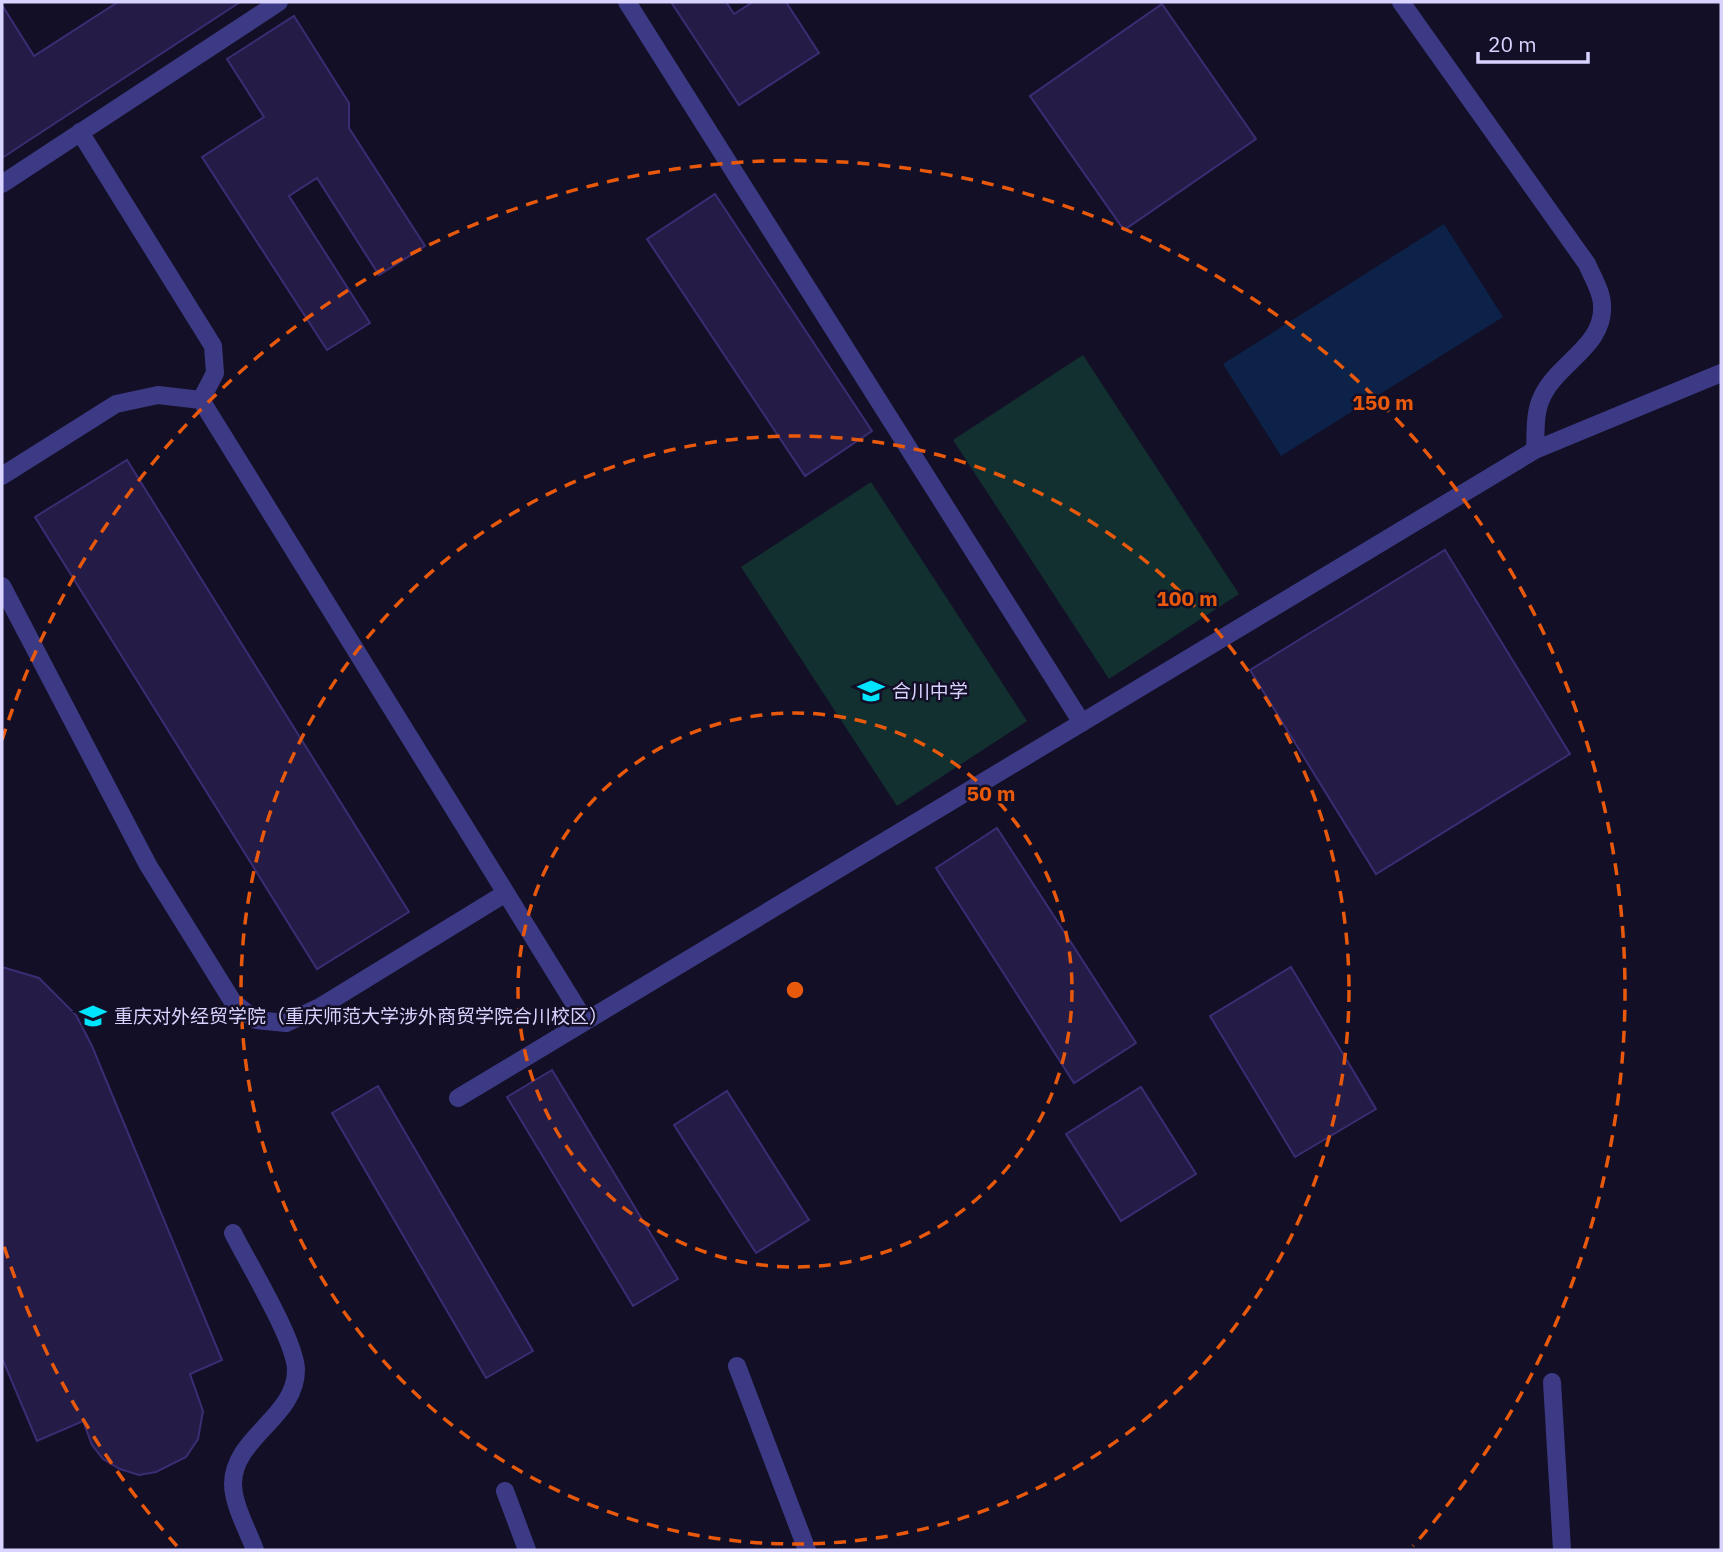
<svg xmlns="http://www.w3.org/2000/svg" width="1723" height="1552" font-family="'IBM Plex Sans','Noto Sans SC',sans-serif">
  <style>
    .green { fill: #12302f }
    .water { fill: #0c2248 }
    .building { fill: #241b47; stroke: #3b2d73; stroke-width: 2 }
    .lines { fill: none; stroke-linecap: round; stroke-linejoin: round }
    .minor { stroke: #3d3a85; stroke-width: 18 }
    .ring { fill: none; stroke: #e8590c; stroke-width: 3.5; stroke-dasharray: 12 9 }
    .labels { text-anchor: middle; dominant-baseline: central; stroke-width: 5; stroke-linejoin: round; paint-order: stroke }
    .poi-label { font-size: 19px; fill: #d9d4ff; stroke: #130f26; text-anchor: start }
    .centre { fill: #e8590c; stroke: #130f26; stroke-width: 3.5 }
    .ring-label { font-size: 21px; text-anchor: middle; font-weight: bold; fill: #e8590c; stroke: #130f26; stroke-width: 5; stroke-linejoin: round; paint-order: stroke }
  </style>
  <rect width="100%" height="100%" fill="#130f26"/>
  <path class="green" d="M1083,355L1239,594L1109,679L953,440Z
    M871,482L1027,721L897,806L741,567Z"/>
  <path class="water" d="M1444,224L1503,317L1281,456L1223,364Z"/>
  <path class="building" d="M118,2H240L2,158V5L34,56Z
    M671,2H726L734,14L753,2H786L819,53L739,105Z
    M1162,4L1256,139L1124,230L1030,96Z
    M294,16L349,103V128L425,246L379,275L317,178L289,196L370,323L327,350L202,157L264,117L227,59Z
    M715,194L872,431L805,476L647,239Z
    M127,460L409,912L317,969L35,517Z
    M1445,550L1570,754L1376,874L1250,670Z
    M997,828L1136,1043L1074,1083L936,868Z
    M2,967L39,978L76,1015L92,1046L222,1360L190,1374L203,1411L198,1439L186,1457L156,1472L139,1475L120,1469L103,1459L92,1445L83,1421L37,1441L2,1358Z
    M1291,967L1376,1109L1295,1157L1210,1016Z
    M552,1070L678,1279L633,1306L507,1097Z
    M378,1086L533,1351L486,1378L332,1113Z
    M1141,1087L1196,1174L1121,1221L1066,1134Z
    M727,1091L809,1220L756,1253L674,1125Z"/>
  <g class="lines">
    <path class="minor" d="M627,2L1082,723
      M1401,2L1587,264C1592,276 1602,292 1602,305C1605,346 1557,363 1542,397C1534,413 1536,433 1535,450
      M80,132L213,346L215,373L201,400L585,1021
      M2,184L279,2
      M2,476L116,404L158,395L201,400
      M2,586L148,865L233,1002L256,1020L286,1023L320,1007L506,893
      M458,1098L1535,450L1721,373
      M233,1233C249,1265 294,1338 296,1369C297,1417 233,1437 233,1484C233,1504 248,1531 255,1550
      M737,1366L807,1550
      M1552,1382L1562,1550
      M505,1491L527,1550"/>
  </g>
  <g class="ring">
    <circle cx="795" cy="990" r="277"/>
    <circle cx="795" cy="990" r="554"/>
    <path d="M177 1546A831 831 0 0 1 2 1240M2 740A831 831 0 1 1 1413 1546"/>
  </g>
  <defs>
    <g id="school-bare" transform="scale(2.1)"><path d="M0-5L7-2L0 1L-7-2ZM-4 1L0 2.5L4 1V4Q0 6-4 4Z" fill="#00e5ff" stroke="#130f26" stroke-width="2.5" paint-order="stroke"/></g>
    <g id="university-bare" transform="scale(2.1)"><path d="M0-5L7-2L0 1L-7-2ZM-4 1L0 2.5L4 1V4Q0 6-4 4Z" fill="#00e5ff" stroke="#130f26" stroke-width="2.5" paint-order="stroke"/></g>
  </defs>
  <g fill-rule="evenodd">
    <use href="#school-bare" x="871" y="691"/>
    <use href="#university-bare" x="93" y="1016"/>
  </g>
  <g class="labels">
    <g class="poi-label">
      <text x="892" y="691">合川中学</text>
      <text x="114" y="1016">重庆对外经贸学院（重庆师范大学涉外商贸学院合川校区）</text>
    </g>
  </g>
  <circle cx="795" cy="990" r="10" class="centre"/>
  <g class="ring-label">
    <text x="1383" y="410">150 m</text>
    <text x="1187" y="606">100 m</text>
    <text x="991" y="801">50 m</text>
  </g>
  <rect width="1723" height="1552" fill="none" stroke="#d9d4ff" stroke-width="7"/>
  <path d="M1478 52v10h110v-10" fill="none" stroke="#d9d4ff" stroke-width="3.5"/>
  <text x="1488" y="52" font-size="21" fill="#d9d4ff" stroke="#130f26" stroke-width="5" paint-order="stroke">20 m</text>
</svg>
